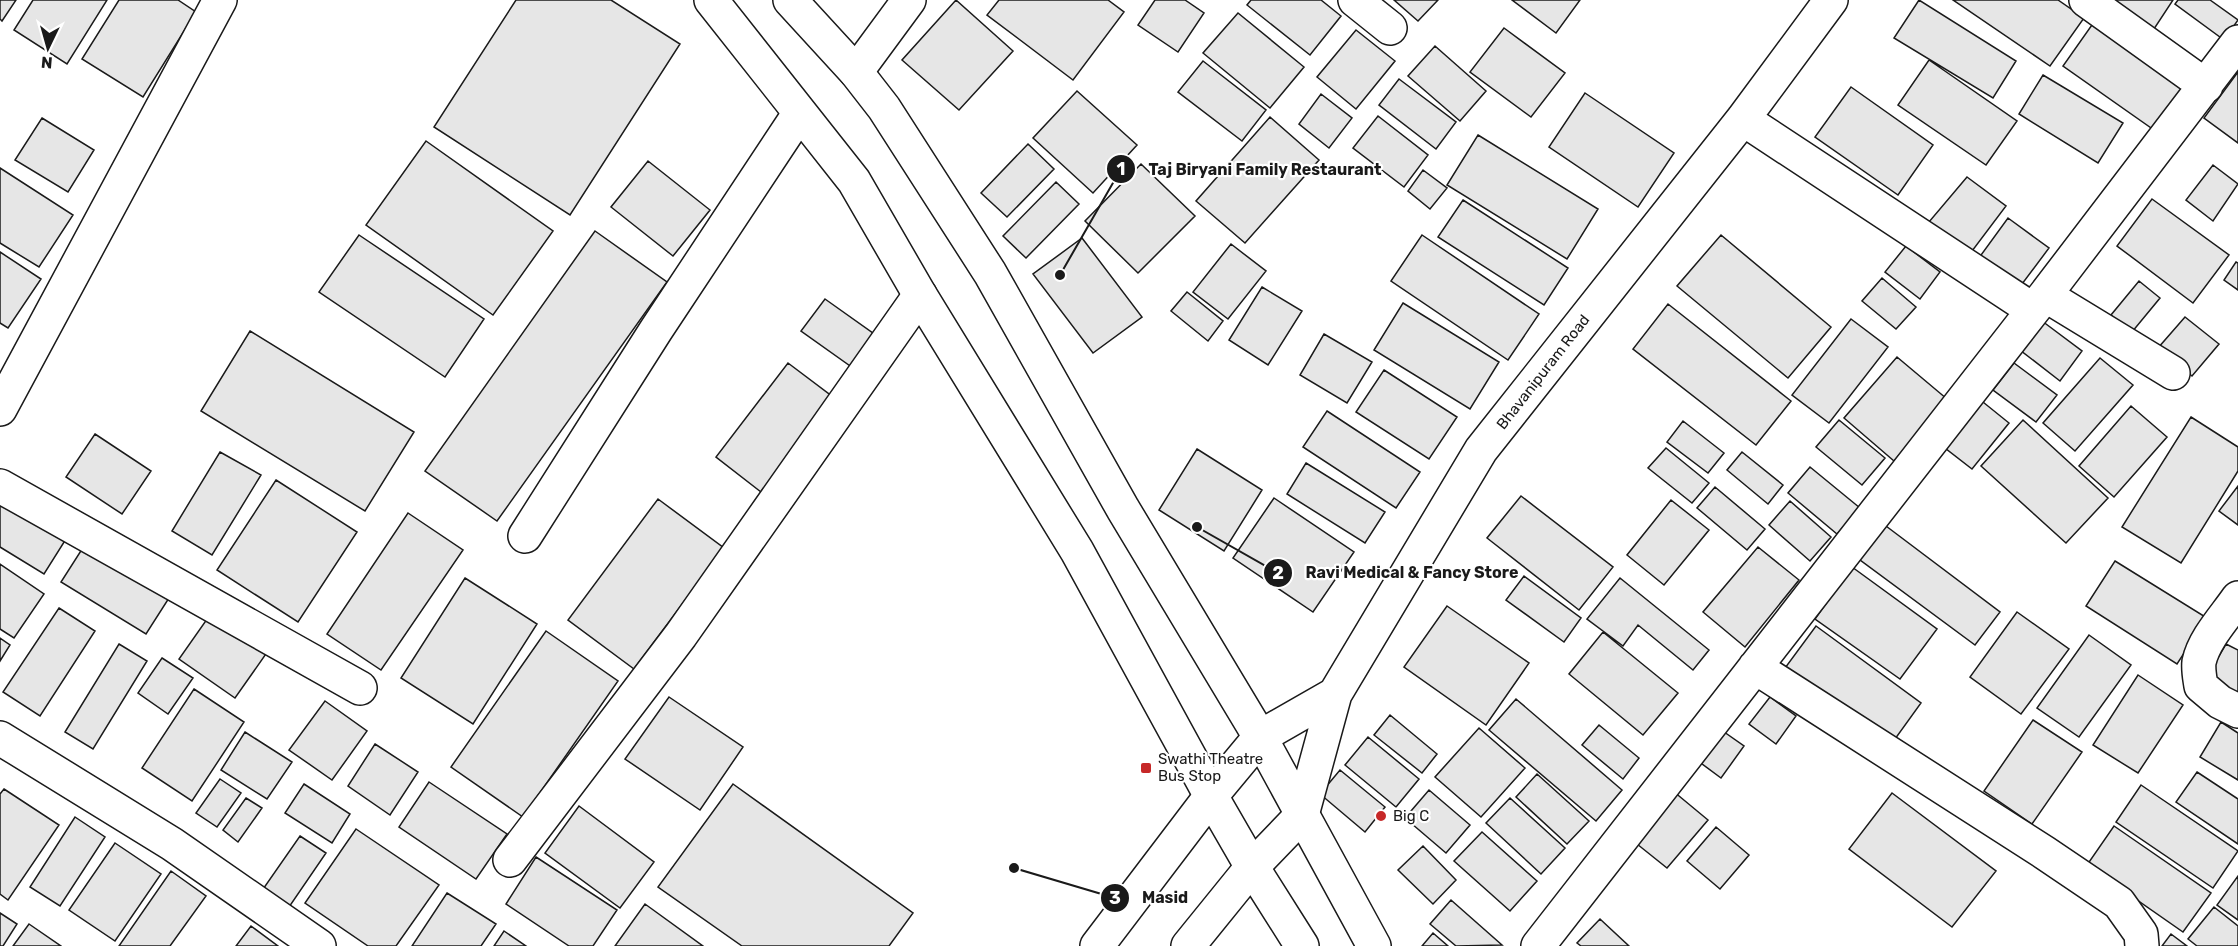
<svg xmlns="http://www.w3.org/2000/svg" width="2238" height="946" font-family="Rubik,sans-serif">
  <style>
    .building { fill: #e6e6e6; stroke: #1a1a1a; stroke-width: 1.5 }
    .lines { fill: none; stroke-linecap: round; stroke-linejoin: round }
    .street-casing { stroke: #1a1a1a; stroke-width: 36 }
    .secondary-casing { stroke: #1a1a1a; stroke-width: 36 }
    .highway-casing { stroke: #1a1a1a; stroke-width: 36 }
    .street { stroke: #fff; stroke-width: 33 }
    .secondary { stroke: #fff; stroke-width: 33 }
    .highway { stroke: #fff; stroke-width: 33 }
    .poi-dot { fill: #c62828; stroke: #fff; stroke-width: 2 }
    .labels { text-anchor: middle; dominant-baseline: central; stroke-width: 4.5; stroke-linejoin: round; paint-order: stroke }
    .street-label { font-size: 15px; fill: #1a1a1a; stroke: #fff }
    .poi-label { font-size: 15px; fill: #1a1a1a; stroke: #fff; text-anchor: start }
    .leader { fill: none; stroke: #1a1a1a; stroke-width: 2 }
    .callout-dot { fill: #1a1a1a; stroke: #fff; stroke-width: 2 }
    .mark-label { font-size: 18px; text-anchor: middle; font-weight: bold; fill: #fff }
    .callout-label { font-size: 16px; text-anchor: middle; font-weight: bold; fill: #1a1a1a; stroke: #fff; stroke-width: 4.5; stroke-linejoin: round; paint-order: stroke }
  </style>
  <rect width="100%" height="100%" fill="#fff"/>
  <path class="building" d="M0,0H16L2,21L0,19Z
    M33,0H107L67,64L14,30Z
    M119,0H178L196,12L143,97L82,59Z
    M516,0H611L680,44L570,215L434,127Z
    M956,0L1013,51L959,110L902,60Z
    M999,0H1108L1124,12L1073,80L987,15Z
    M1155,0H1185L1204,13L1178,52L1138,25Z
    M1251,0H1321L1341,16L1310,55L1247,5Z
    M1394,0H1438L1418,21Z
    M1512,0H1580L1556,33Z
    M1919,0L2016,61L1993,98L1894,38Z
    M1953,0H2058L2084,18L2050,66Z
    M2117,0H2173L2152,32L2113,7Z
    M2178,0H2210L2238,20L2224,40L2175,4Z
    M1238,13L1304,67L1270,108L1203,53Z
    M2094,22L2185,86L2154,130L2063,66Z
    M1504,28L1565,73L1531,117L1470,72Z
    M1356,30L1395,61L1356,109L1317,77Z
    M1435,46L1486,91L1460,121L1408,76Z
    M1929,60L2017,121L1986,165L1898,105Z
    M1203,61L1266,110L1242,141L1178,92Z
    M2238,72V143L2204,118Z
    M2043,75L2123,123L2098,163L2019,114Z
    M1399,79L1456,122L1436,149L1379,105Z
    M1851,87L1933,145L1898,195L1815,137Z
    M1077,91L1137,145L1093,193L1033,138Z
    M1585,93L1674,153L1638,207L1549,147Z
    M1321,94L1352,118L1329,148L1299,124Z
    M1378,116L1428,155L1404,187L1353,148Z
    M1270,117L1319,160L1245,243L1196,201Z
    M42,118L94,150L68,192L15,160Z
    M1478,135L1598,209L1567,259L1447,185Z
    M426,141L553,231L493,315L366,225Z
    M1028,144L1054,169L1007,217L981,193Z
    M648,161L710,210L673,256L611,207Z
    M1141,164L1195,216L1138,273L1085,221Z
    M2213,165L2238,184L2213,221L2186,200Z
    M0,168L73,215L39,267L0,243Z
    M1423,170L1447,188L1430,209L1408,191Z
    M1967,177L2006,206L1966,259L1923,229Z
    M1056,182L1079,204L1026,258L1003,236Z
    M2152,199L2229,255L2193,303L2117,246Z
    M1463,200L1568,268L1544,305L1438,237Z
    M2008,218L2049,248L2016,292L1976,262Z
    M595,231L667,282L497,521L425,471Z
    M359,235L484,319L445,377L319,292Z
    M1422,235L1539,314L1508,360L1391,281Z
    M1721,235L1831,327L1788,378L1677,286Z
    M1082,238L1142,317L1093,353L1033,274Z
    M1231,244L1266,271L1228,319L1193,292Z
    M1906,246L1940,272L1920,299L1885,272Z
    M0,252L41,279L8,328L0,323Z
    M2236,262L2238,263V290L2224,280Z
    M1882,278L1916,307L1896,329L1862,301Z
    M2139,281L2160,298L2132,332L2111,315Z
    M1262,287L1302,311L1268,365L1229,340Z
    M1187,292L1223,321L1208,341L1171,311Z
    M825,299L877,336L853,368L801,331Z
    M1403,303L1499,362L1470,409L1374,350Z
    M1668,304L1791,401L1756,445L1633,349Z
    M2185,317L2219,344L2192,376L2158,348Z
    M1851,319L1888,347L1829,423L1792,395Z
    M2042,321L2082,351L2060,381L2020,350Z
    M250,331L414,432L365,511L201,411Z
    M1324,334L1372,362L1347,403L1300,375Z
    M1897,357L1947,399L1894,461L1844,418Z
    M2100,358L2133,385L2075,451L2043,423Z
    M788,363L833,397L761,492L716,457Z
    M2014,363L2057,395L2036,422L1993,390Z
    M1384,370L1457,417L1429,459L1356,412Z
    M1973,394L2009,423L1972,469L1936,441Z
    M2131,406L2167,437L2114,497L2079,466Z
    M1327,411L1420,472L1396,508L1303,447Z
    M2191,417L2238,447V471L2181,563L2122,527Z
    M1839,420L1885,458L1862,485L1816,447Z
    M2023,420L2108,498L2066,543L1981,466Z
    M1683,421L1724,453L1708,473L1667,442Z
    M95,434L151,471L122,514L66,477Z
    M1666,448L1709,483L1692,503L1648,468Z
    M1197,449L1262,490L1224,551L1159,510Z
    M220,452L261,475L212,555L172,531Z
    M1742,452L1783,485L1768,504L1727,470Z
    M1306,463L1385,512L1365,543L1287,494Z
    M1810,467L1860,508L1837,534L1788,493Z
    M276,480L357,532L298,622L217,570Z
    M2238,486V525L2219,511Z
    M1715,487L1765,529L1747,550L1697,508Z
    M1521,496L1613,567L1579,610L1487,538Z
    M1274,498L1354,552L1313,612L1233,558Z
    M0,499L66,539L44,574L0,547Z
    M658,499L724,548L634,669L568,620Z
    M1671,500L1709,530L1664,585L1627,555Z
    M1790,501L1831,537L1810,561L1769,525Z
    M408,513L463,550L381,670L327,634Z
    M1878,520L2000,612L1975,645L1852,554Z
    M84,546L169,598L146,634L61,582Z
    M1758,547L1799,580L1745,647L1703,612Z
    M2115,561L2207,618L2177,664L2086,606Z
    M0,564L44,594L14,638L0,629Z
    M1852,567L1937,629L1900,679L1815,619Z
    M1524,576L1581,618L1564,642L1506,600Z
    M465,578L537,624L473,724L401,678Z
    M1620,578L1709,650L1693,670L1638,625L1623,646L1587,619Z
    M1447,606L1529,663L1486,725L1404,667Z
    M59,608L95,631L40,716L3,692Z
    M212,612L268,651L235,698L179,659Z
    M2017,612L2069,649L2021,714L1970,677Z
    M1816,626L1921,703L1890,746L1785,668Z
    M546,631L618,681L523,817L451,767Z
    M1603,632L1678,693L1643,735L1569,674Z
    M2089,635L2131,665L2079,737L2037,708Z
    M0,638L10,645L0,661Z
    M119,644L147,661L93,749L65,732Z
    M2226,644L2238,650V698L2205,680Z
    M162,658L193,678L168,714L138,693Z
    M2138,675L2183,705L2138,773L2093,745Z
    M194,689L244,722L192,801L142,768Z
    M669,697L743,747L700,810L625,759Z
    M1770,697L1796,716L1776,744L1749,724Z
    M1516,699L1622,790L1596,821L1489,730Z
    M325,701L367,731L332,780L289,750Z
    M1390,715L1437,754L1422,773L1374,735Z
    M2033,720L2082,752L2032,824L1984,791Z
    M2221,722L2238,733V780L2200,757Z
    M1599,725L1639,758L1623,779L1582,745Z
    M1717,727L1744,746L1721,778L1694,758Z
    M1479,728L1525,768L1481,817L1435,777Z
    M245,732L292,762L267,799L221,770Z
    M1368,737L1419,779L1396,807L1345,765Z
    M375,744L418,772L390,815L348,786Z
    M1340,770L1385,807L1365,832L1320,794Z
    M2197,772L2238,799V844L2176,802Z
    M1537,774L1589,821L1567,844L1516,797Z
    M220,779L241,793L217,827L196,813Z
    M429,782L507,834L476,879L399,827Z
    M304,784L350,814L332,843L285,813Z
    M733,784L913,913L889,946H742L658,887Z
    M2141,785L2238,851L2213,888L2116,822Z
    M4,789L59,825L8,900L0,894V794Z
    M1429,790L1470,825L1446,853L1405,818Z
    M1673,791L1708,820L1667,868L1632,840Z
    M1892,793L1996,871L1952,927L1849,849Z
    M246,798L262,808L238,842L223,830Z
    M1510,798L1565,848L1541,874L1486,823Z
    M579,806L654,862L620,908L545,853Z
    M75,817L105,837L60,906L30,887Z
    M2114,826L2211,893L2183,932L2087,865Z
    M1716,827L1749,855L1720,889L1687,861Z
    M356,829L439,885L396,946H368L305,903Z
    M1482,832L1537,881L1510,911L1454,861Z
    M300,836L326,853L287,910L261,892Z
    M115,843L161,874L115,941L69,910Z
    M1423,846L1456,880L1433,904L1398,870Z
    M536,857L617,910L593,946H569L506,904Z
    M171,871L206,896L170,946H119Z
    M2238,876V920L2217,905Z
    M447,893L496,924L481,946H412Z
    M1451,900L1502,945L1456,946L1430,924Z
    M645,904L703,946H615Z
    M2214,907L2238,926V946H2197L2188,939Z
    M0,913L17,924L3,946H0Z
    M1600,919L1629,946H1581L1577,943Z
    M29,924L61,946H13Z
    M251,926L278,946H236Z
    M504,931L526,946H494Z
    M1433,933L1448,946H1422Z
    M2171,934L2187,946H2162Z"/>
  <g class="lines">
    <g class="street-casing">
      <path id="street" d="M1355,0L1390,28
        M2086,0L2206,86
        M856,72L909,0
        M1743,119L2033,310
        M2045,295L2173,373
        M0,409L220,0
        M0,486L360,688
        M525,536L656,330L799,114
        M2238,598C2225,617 2204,639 2199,662C2198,670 2200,679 2201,686L2220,702L2238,711
        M1755,667L2045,853L2119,903L2141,934L2142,946
        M1260,737L1335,694L1481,450L1743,119L1831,0
        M0,738L172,844L319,946
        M1302,815L1335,694
        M510,860L681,635L920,295
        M1538,946L2045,295L2238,42"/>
    </g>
    <g class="secondary-casing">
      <path id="secondary" d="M1097,946L1211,796L1260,737
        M1188,946L1252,867L1302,815"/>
    </g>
    <g class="highway-casing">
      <path id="highway" d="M711,0L854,181L920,295L1077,551L1211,796L1252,867L1302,946
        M790,0L856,72L884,108L990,273L1123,509L1260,737L1374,946"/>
    </g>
    <use href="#street" class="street"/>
    <use href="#secondary" class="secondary"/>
    <use href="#highway" class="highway"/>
  </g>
  <g class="poi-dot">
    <rect x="1140" y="762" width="12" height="12" rx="3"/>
    <circle cx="1381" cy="816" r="6"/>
  </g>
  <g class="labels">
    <g class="street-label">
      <text transform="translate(1543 372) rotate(-52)">Bhavanipuram Road</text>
    </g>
    <g class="poi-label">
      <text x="1158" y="759">Swathi Theatre<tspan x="1158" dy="17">Bus Stop</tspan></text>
      <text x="1393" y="816">Big C</text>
    </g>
  </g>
  <path class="leader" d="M1060 275L1121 169M1197 527L1278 573M1014 868L1115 898"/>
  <g class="callout-dot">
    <circle cx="1060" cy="275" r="6"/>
    <circle cx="1197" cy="527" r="6"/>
    <circle cx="1014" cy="868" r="6"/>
    <circle cx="1121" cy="169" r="15"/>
    <circle cx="1278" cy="573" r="15"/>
    <circle cx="1115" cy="898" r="15"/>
  </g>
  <g class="mark-label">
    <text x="1121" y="175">1</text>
    <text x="1278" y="579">2</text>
    <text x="1115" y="904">3</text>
  </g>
  <g class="callout-label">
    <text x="1265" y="175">Taj Biryani Family Restaurant</text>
    <text x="1412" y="578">Ravi Medical &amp; Fancy Store</text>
    <text x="1165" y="903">Masid</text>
  </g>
  <g transform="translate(48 48) rotate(185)" stroke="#ffffff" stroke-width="4.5" paint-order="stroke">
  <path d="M0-4.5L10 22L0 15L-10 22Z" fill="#1a1a1a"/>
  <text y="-9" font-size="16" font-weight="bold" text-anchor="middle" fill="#1a1a1a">N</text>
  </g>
</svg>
